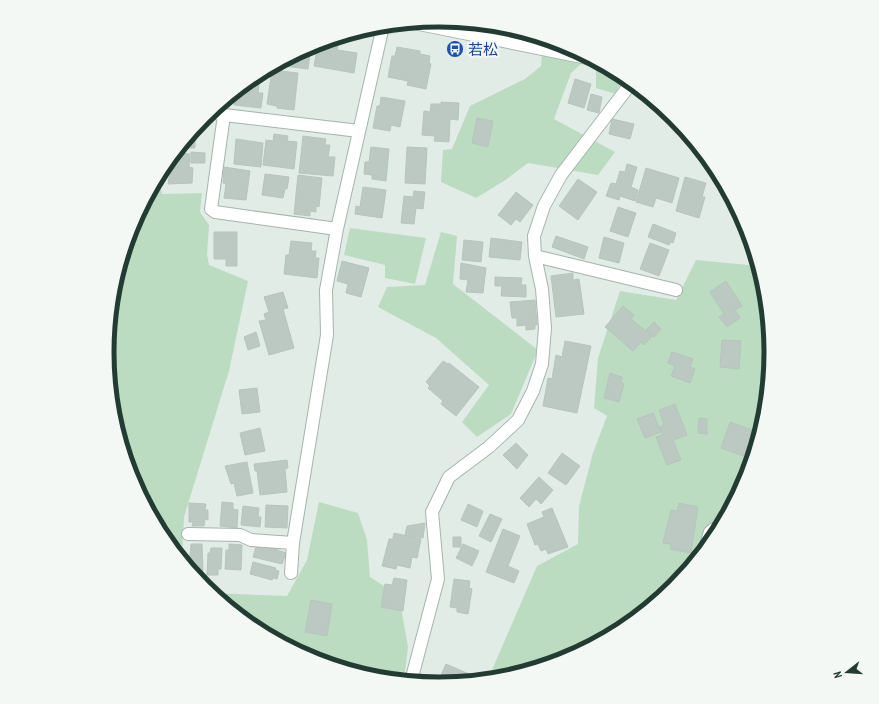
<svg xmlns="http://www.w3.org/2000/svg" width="879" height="704" font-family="'PT Sans Narrow','Noto Sans JP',sans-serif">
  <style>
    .green { fill: #bcdcc2 }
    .building { fill: #bbc9c2; stroke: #b5c5bd }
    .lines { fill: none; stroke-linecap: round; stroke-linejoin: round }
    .minor-casing { stroke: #a5b4ad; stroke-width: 14 }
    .minor { stroke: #fff; stroke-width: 12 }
    .labels { text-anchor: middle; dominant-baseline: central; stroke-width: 4; stroke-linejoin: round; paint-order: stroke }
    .transit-label { font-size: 15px; fill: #164399; stroke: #f3f8f5; text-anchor: start }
    .rim { fill: none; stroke: #233c33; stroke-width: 5 }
  </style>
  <rect width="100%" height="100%" fill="#e2ece7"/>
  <path class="green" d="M543,38L567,45L589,57L571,73L554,119L615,152L598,175L528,163L504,181L476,198L441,182L443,150L452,149L470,106L525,79L541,66Z
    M596,67L624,76L615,94L596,88Z
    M165,165L160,186L162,194L202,193L200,212L209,225L207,255L209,265L248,281L229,371L184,517L182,559C101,461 84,315 145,203C151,190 157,176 165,165Z
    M350,228L426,238L415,284L385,278V265L344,255Z
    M441,232L457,236L453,284L538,350L511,414L477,437L462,422L489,385L436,338L378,307L387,287L425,285Z
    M696,260L759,266C792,377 754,504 674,587C652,610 622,629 594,644C561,661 525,676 488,679L537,566L578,544L579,506L593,453L607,416L594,408L598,358L620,291L676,300Z
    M319,502L358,513L367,540L370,577L399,596L408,647L405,672L368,671L367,675L312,659L255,628L213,593L287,596L307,560Z"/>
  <path class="building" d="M340,37L337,50L357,53L354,73L314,66L318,44Z
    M311,46L308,69L276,65Z
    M397,47L420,51V54L430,56L429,63L431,64L426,89L407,85L408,81L388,77L392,56H395Z
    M272,70L298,73L294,110L277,108V106L267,104Z
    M257,75H260L258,93H263L261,108L234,105V93Z
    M575,79L591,84L584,108L568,103Z
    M591,94L602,97L599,113L587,110Z
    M381,97L405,101L400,127L391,125L390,131L373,128L377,106H380Z
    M441,102L459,103L458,120L450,119L449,142L434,141L435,136L422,135L424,111L430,112L431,104H441Z
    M477,118L493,121L488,147L472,143Z
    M612,119L634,124L630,139L609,134Z
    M195,129V148H179Z
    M274,134L288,136L287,141L297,142L294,169L263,165L266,140L273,141Z
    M303,136L326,139L325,145H330L328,157H335L333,176L299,173Z
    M236,139L263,143L261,167L234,164Z
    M371,147L389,149L386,181L372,179V175L364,174L365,162H369Z
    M407,147L427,148L425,184L405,183Z
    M191,152L205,153V163H191Z
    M175,153L190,154L189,167L193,168L192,183L168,184L171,165H168V161Z
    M627,164L637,167L631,187L638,190L635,201L620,196L619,200L606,196L611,183L616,184L620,171L625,172Z
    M224,167L250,171L246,200L224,198L226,184L223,183Z
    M646,168L679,178L672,203L656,198L653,207L636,202Z
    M265,174L289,177L287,189H285L283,198L262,195Z
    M298,175L322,178L319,207L316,206V212L310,211V216L294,214Z
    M685,177L706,183L702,197H705L699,218L676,211Z
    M578,179L597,192L578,220L559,206Z
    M363,187L386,190L382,218L355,214L356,206L360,207Z
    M414,191L425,192L423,209L416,208L414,224L401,223L404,196L413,197Z
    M516,192L533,205L520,222L516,219L511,225L498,215Z
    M618,207L636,213L628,237L610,231Z
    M653,224L676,233L673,243L671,242L669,245L648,237Z
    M214,232H237V266H226V259H214Z
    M556,236L588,247L584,259L552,247Z
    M604,237L624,243L619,263L599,258Z
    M491,238L522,242L520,260L489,257Z
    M464,240L483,242L481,262L462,260Z
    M291,241L312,243L311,251H316L315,258H319L317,278L284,274L286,255H289Z
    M650,243L669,250L659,276L640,269Z
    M342,261L369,268L361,297L346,293L348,284L337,281Z
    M461,263L486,268L483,293L466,292L468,280L460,279Z
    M573,273V280L579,279L584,314L556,317L551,276Z
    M495,277L522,278L521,285H526V297L501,296L502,286H495Z
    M726,281L742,306L735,310L740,318L727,327L719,317L724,314L710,292Z
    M283,292L288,308L283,309L294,348L269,355L259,321L266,320L264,314L269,312L264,297Z
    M535,300L537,325H535V329L526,330V325L517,326V318H512L510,302Z
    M623,306L634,315L631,319L652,336L644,345L641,342L633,351L605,327Z
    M654,322L661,329L654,337L646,330Z
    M256,332L260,346L248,350L244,337Z
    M722,340L741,341L739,369L720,367Z
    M565,341L591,346L577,413L543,406L548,378L552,379L556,355L562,357Z
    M672,352L693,359L690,367L695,369L690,383L671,376L675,366L668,363Z
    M443,361L448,364L449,363L479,387L456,416L441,404L443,401L428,388L430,386L426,382Z
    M610,373L622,377L621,383L624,384L619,402L604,398Z
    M257,388L260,412L242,414L239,390Z
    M675,404L687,435L673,440L681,460L667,465L656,437L663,435L660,427L664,425L659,410Z
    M653,413L661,432L645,438L637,419Z
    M699,418L707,419V434L698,433Z
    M730,422L760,433L752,459L721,448Z
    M260,428L265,451L245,455L240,433Z
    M516,443L528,455L517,469L503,455Z
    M562,453L580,466L566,485L548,473Z
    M287,460L288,468L285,469L287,492L260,495L257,471H255L254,464Z
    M247,462L253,493L237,496L234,483L231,484L225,466Z
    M539,477L553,490L541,504L536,499L529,507L520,498Z
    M222,502L233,503V509L238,510L237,528L220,526Z
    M189,503L206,504L205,510H208V520L205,519L204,526H192L193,522H189Z
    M679,503L698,507L691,553L670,549L671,544L663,543L671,510L677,511Z
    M468,504L483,511L477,527L461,520Z
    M266,505L288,506L287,528L265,527Z
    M243,506L259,508L258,517H261L260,527L241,525Z
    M552,508L568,547L548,554L546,549L541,551L538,544L535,545L527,524L544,517L542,512Z
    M490,514L502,519L491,542L479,536Z
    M425,523L423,538L405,535L407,526Z
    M503,529L520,536L508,566L519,571L514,583L486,572Z
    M394,533L421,539L417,558L412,557L410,568L397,565L396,569L382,566L389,539H393Z
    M453,537H461V547H453Z
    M191,544H202L203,571H193V566H189Z
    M229,544L242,545L241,570L225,569L226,550H229Z
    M463,544L479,551L472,566L456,558Z
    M264,545L286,553L282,564L253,557L256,547L263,549Z
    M211,548H222L221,569H218V575H207L208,553H210Z
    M253,562L276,568L275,570L279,571L277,579L273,578L272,580L250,574Z
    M394,578L407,580L403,611L381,607L385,584L392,585Z
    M454,579L470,581L469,588L472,589L468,614L457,612V608L450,607Z
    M311,600L332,604L327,636L305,632Z
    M294,649L309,651L308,657Z
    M446,664L478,678L477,680L433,683L435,678L439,680Z"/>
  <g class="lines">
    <g class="minor-casing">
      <path id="minor" d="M414,23L592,59
        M211,112L224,115
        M359,131L224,115L211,209L215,212L337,229L383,26
        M535,256L676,290
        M188,534L240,535L251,540L293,543
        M705,549L710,532L714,529H720
        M291,573L293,543L327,335L326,290L337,229
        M411,681L438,579L432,512L449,477L489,447L518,420L533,391L542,364L545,328L542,289L535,256L534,236L544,206L561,175L632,82"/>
    </g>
    <use href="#minor" class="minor"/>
  </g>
  <defs>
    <g id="bus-disc" transform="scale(0.9)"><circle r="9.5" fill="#1a4fb4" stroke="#f3f8f5"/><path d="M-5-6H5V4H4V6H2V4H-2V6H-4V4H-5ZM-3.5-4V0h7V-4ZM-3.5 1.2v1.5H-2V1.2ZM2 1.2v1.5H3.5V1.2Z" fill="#fff"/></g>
  </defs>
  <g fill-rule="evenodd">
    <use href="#bus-disc" x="455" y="49"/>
  </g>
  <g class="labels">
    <g class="transit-label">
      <text x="468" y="49">若松</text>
    </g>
  </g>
  <path d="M0 0H879V704H0ZM114 352a325 325 0 1 1 650 0a325 325 0 1 1-650 0Z" fill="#f3f8f5" fill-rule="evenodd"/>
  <path class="rim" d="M114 352a325 325 0 1 1 650 0a325 325 0 1 1-650 0Z"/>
  <g transform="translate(847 672) rotate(253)" stroke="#f3f8f5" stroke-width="3" paint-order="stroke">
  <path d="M0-3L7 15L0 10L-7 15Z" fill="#233c33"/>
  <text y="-6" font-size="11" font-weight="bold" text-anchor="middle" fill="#233c33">N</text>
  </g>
</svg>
